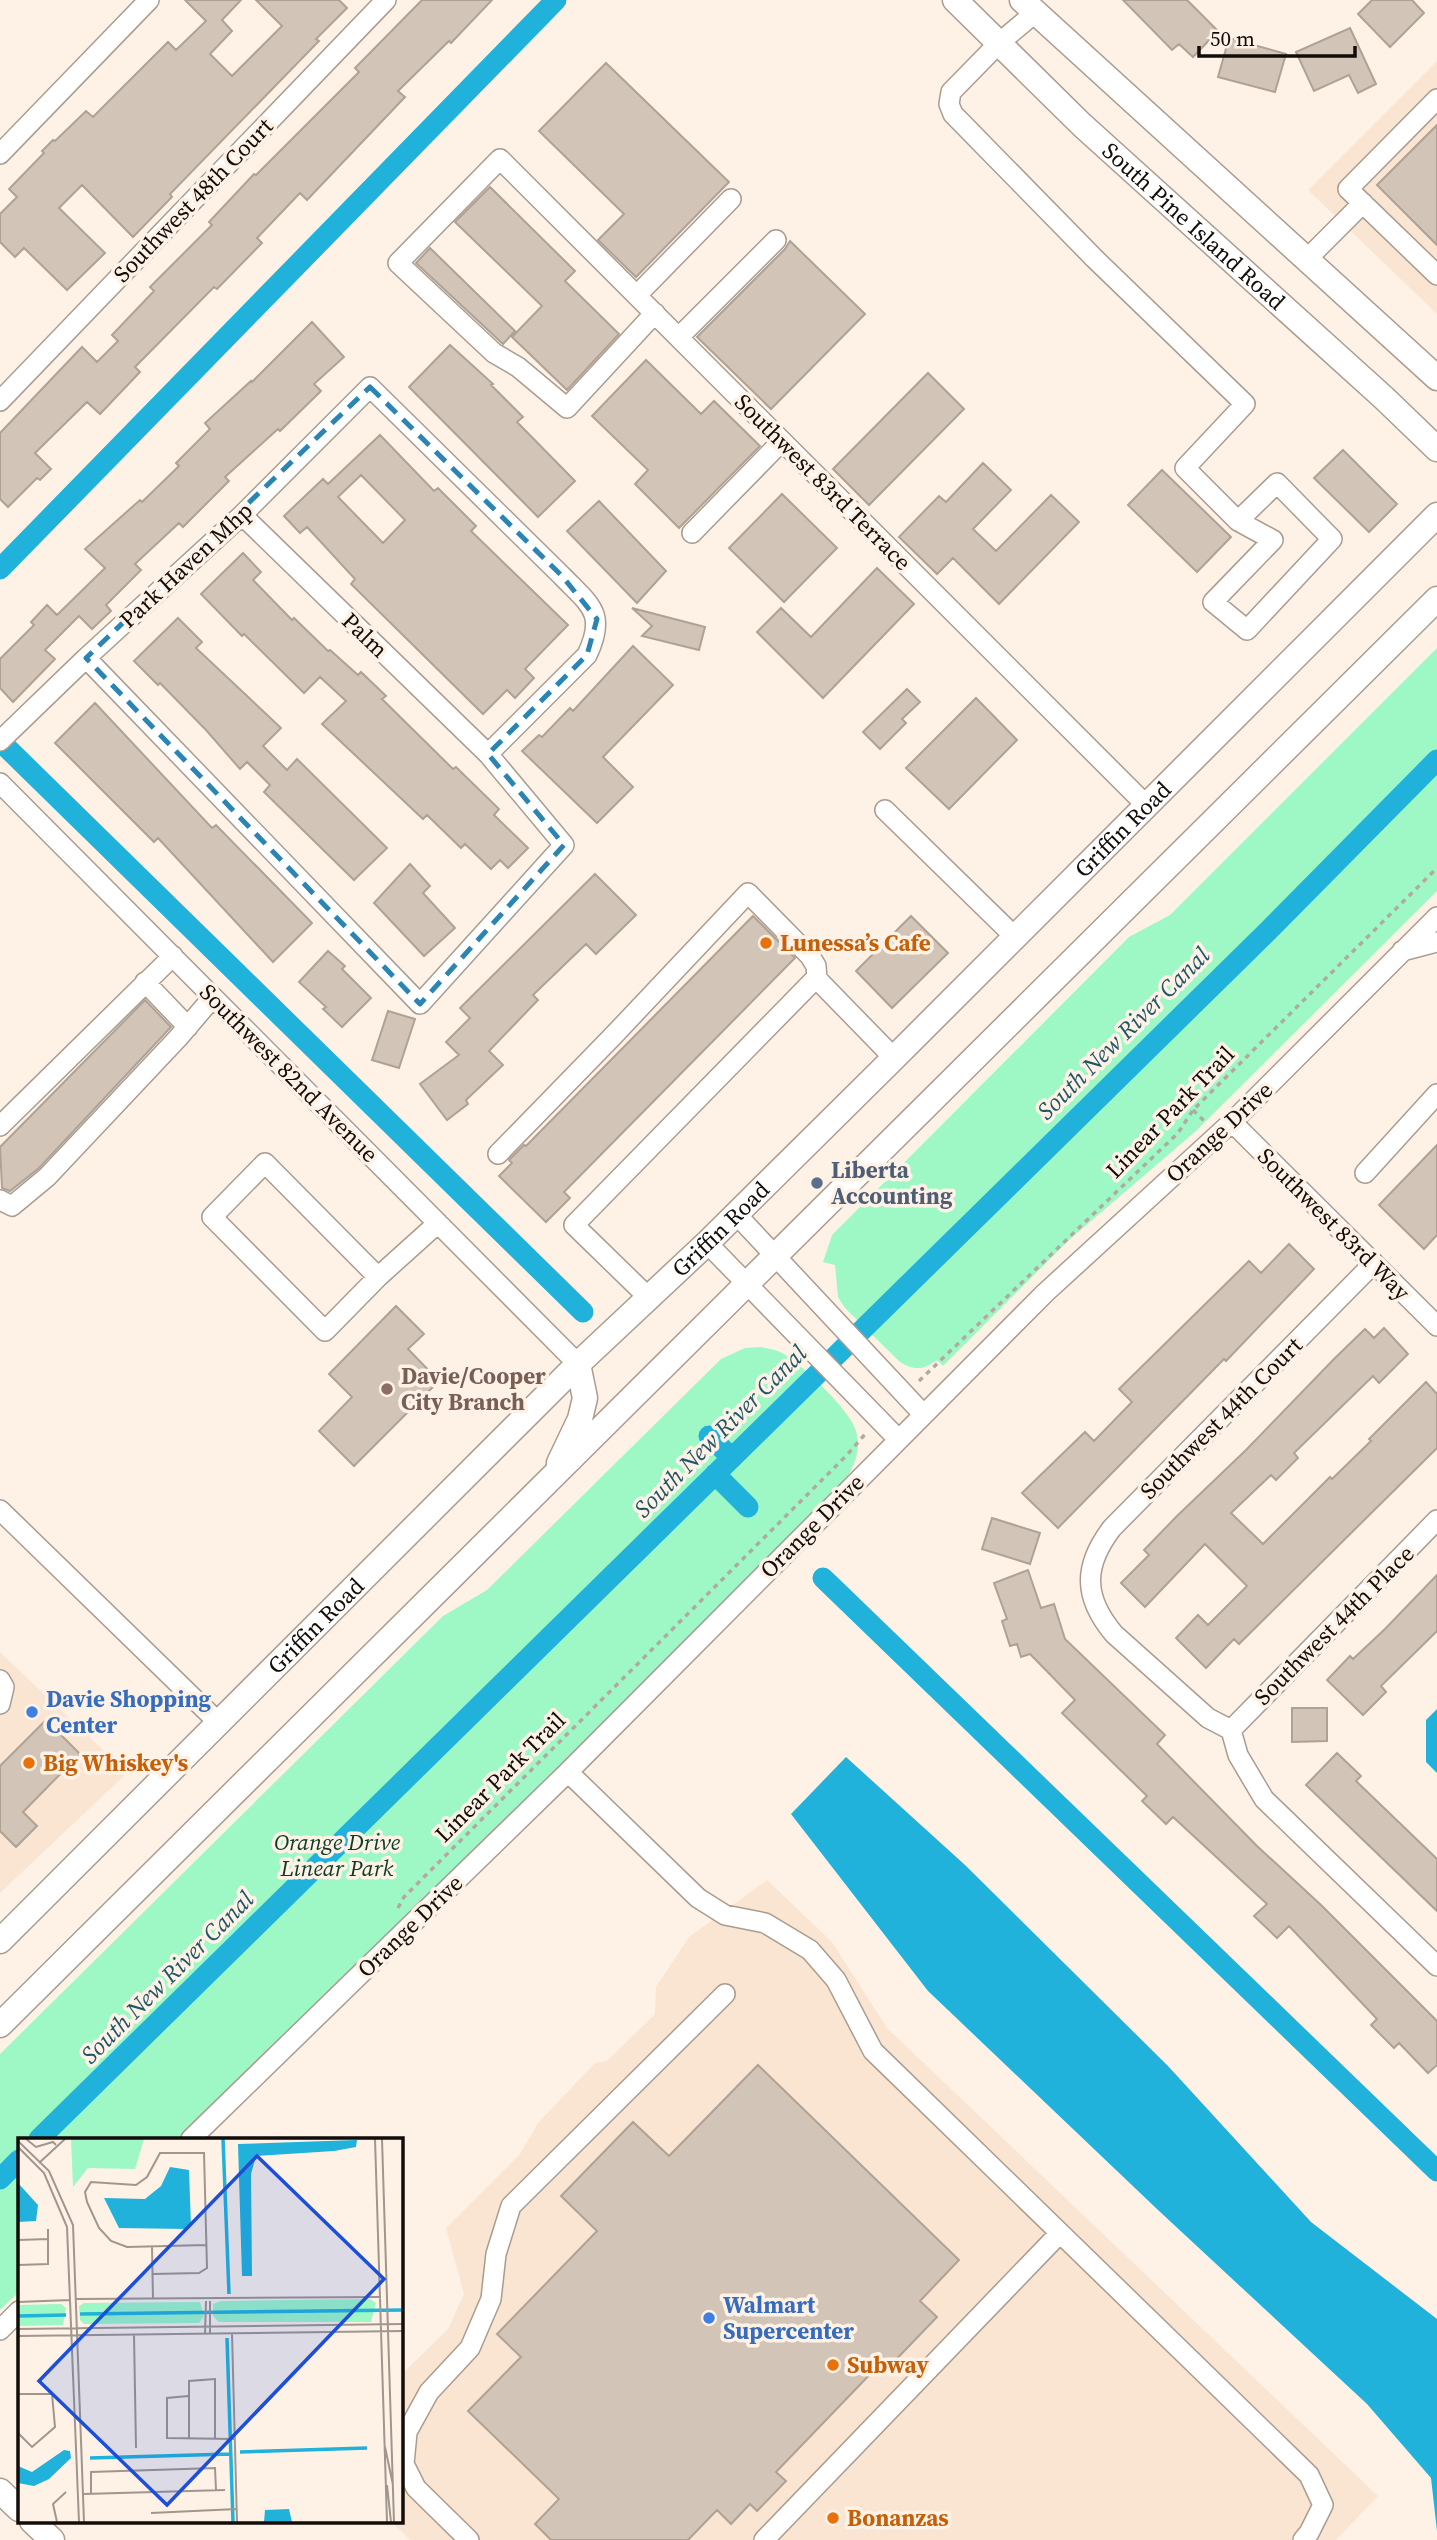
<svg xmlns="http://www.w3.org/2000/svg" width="1437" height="2540" font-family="'Source Serif 4',serif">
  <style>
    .built { fill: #f9e5d1 }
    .green { fill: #9df8c6 }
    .water { fill: #20b2da }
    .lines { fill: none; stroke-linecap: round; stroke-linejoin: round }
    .canal { stroke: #20b2da; stroke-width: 21 }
    .building { fill: #d2c4b6; stroke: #afa295; stroke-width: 2; fill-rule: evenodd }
    .minor-casing { stroke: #aa9c8f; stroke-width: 22 }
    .major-casing { stroke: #aa9c8f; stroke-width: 27 }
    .path { stroke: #b2a9a0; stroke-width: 3.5; stroke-dasharray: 5 5; stroke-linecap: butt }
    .minor { stroke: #fff; stroke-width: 19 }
    .major { stroke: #fff; stroke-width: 24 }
    .marked { fill: none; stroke: #2b84b2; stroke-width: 5; stroke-dasharray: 14 9; stroke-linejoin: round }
    .food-dot { fill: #e8710a; stroke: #fef2e7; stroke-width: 2.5 }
    .service-dot { fill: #5c6f8a; stroke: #fef2e7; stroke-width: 2.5 }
    .education-dot { fill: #8d6e63; stroke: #fef2e7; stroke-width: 2.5 }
    .shop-dot { fill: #3f7fe0; stroke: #fef2e7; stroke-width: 2.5 }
    .labels { text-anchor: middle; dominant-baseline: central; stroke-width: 7; stroke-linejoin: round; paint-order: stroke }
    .street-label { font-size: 23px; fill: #120d09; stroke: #fef2e7 }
    .food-label { font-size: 23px; font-weight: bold; fill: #c56008; stroke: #fef2e7; text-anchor: start }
    .service-label { font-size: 23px; font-weight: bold; fill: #4e5e75; stroke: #fef2e7; text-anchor: start }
    .education-label { font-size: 23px; font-weight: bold; fill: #785e54; stroke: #fef2e7; text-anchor: start }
    .shop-label { font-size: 23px; font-weight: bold; fill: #366cbe; stroke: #fef2e7; text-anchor: start }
    .park-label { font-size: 23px; font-style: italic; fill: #0c3b26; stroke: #fef2e7 }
    .water-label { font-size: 24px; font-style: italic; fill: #205667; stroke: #fef2e7 }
    .inset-river { fill: none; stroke: #20b2da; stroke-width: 3.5 }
    .inset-road { fill: none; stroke: #a0968e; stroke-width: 2 }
    .view { fill: #1d4ed8; fill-opacity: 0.15; stroke: #1d4ed8; stroke-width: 3.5 }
    .inset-edge { fill: none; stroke: #120d09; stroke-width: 3.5 }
  </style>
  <rect width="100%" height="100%" fill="#fef2e7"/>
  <path class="built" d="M1437,61V314L1308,190Z
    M0,1652L127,1773L0,1893Z
    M767,1880L832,1942L887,2028L1378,2496L1336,2540H410L391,2521H401V2375L448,2329L464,2294L446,2228L520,2154L538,2123L595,2063L607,2061L655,2014L656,1987L689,1937Z"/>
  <path class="green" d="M1437,648V891L1196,1131L1070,1239L943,1366L937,1360C923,1370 915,1371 900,1362L845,1308L838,1297L835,1265L823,1262L832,1235L1129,937L1170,915Z
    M761,1347C768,1349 775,1349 782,1353C801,1363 851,1411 856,1431C861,1448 856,1463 847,1477L400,1927L177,2139H19V2292L0,2310V2054L443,1616L487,1590L721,1359L745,1348Z"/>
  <path class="water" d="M1437,1709V1773L1426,1762V1720Z
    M846,1757L965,1865L1168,2066L1311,2222L1437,2319V2531L1431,2478L1367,2404L1158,2210L928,1991L791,1814Z"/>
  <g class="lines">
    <path class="canal" d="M0,569L556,0
      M0,741L583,1312
      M709,1436L732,1458
      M715,1474L748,1507
      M823,1578L1437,2171
      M39,2139L1268,931L1437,760
      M0,2179L19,2160"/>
  </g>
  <path class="building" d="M185,0H241L222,20L232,31L210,54L232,76L282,26L256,0H339L347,8L316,39L319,41L170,194L172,197L133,237L82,185L59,208L105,253L67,290L24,248L15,257L0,242V214L17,197L9,189L44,153L42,151L53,140L55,141L86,111L93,117L168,42L176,50L206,21Z
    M422,0H492L451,43L449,41L398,91L405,97L307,200L300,193L257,238L262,243L217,289L214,287L135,367L140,372L100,414L87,402L35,453L51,469L40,480L37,478L8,507L0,499V433L82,347L97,362L118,341L112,335L154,291L150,287L212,225L209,222L254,174L256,175L359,72L355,68Z
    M1123,0H1187L1218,31L1193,57L1179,44L1172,50Z
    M1372,0H1412L1424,13L1390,47L1358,14Z
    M1350,28L1376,84L1358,93L1349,75L1314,91L1296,52Z
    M1229,38L1286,54L1275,92L1218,77Z
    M606,63L729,182L636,277L598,240L624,214L539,131Z
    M1437,125V245L1377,185Z
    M490,187L575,271L565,281L619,334L567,390L512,337L542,306L455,222Z
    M790,241L865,314L771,409L697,337L785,249Z
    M430,248L515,331L503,344L416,263Z
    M312,322L344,357L314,384L321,391L280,431L278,429L225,477L229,481L183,527L179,523L135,564L141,570L106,605L111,611L92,629L79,616L45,650L55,659L13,702L0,688V659L34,625L31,622L47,605L57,615L105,568L85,549L140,500L142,502L179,466L176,463L210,429L205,423L251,381L252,382Z
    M450,345L493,384L491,385L523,417L517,422L575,481L538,517L409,387Z
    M646,360L701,414L714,401L760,446L679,528L635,484L648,470L592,416Z
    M928,373L964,409L869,505L833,469Z
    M380,435L434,491L438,488L476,526L471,531L568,625L525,669L534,678L515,698L507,690L483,714L351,584L355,579L307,527L300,533L284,516L323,479L328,484ZM361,475L405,520L383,543L338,497Z
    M1343,450L1397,504L1369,532L1314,478Z
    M983,463L1011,490L973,529L996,551L1051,495L1079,522L999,604L953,558L937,574L899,537L939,496L946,502Z
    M1162,470L1231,537L1197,572L1128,505Z
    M782,494L837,548L784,602L729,548Z
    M599,501L666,571L637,603L567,531Z
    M243,553L261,572L253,580L292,620L294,618L328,651L330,650L358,675L361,672L386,696L382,699L453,769L456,767L499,809L494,815L528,848L508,868L500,860L491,869L465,844L461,848L427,815L423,819L322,724L346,701L320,677L304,693L244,634L242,636L201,594Z
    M877,568L914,604L823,698L757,632L781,608L811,637Z
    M632,608L705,627L699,650L642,636L652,626Z
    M178,618L202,642L196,648L281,728L263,746L287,770L297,759L387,848L354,880L264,792L270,785L247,762L240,769L206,730L160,683L158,685L134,661Z
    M633,646L673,685L603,757L633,787L597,823L522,751L539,735L542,737L570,708L573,711Z
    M907,689L920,702L902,719L906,723L880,749L863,732Z
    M976,698L1017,740L949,809L906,768Z
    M95,703L212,828L216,825L312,923L273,962L158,838L154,842L55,743Z
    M410,864L430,886L423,893L455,928L424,956L374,903Z
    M595,874L636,915L596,954L586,944L533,995L538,1000L489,1051L503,1065L466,1100L468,1104L447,1120L420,1084L459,1055L446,1042L470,1018L460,1008Z
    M753,916L795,958L564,1192L570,1198L546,1222L499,1176L512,1163L509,1160L524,1145L526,1146Z
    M911,916L948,953L892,1008L856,971Z
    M328,951L345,966L342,969L371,998L342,1027L323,1009L326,1007L299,982Z
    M145,1000L171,1027L39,1168L10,1191L2,1188L0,1147Z
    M388,1011L415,1019L399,1068L372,1060Z
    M1437,1145V1235L1424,1249L1379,1205Z
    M1289,1244L1314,1269L1226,1361L1224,1359L1058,1528L1022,1493L1085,1432L1094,1441L1132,1402L1119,1389L1249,1261L1261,1273Z
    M396,1306L424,1334L408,1349L439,1381L354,1466L319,1431L352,1397L329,1374Z
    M1384,1328L1408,1354L1379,1383L1373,1376L1294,1453L1298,1458L1276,1480L1271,1475L1231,1513L1263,1544L1330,1477L1332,1479L1371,1441L1369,1439L1426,1382L1437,1394V1448L1239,1644L1234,1639L1206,1668L1176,1638L1198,1615L1208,1625L1247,1586L1205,1544L1145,1607L1121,1583L1149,1555L1144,1550L1177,1516L1246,1450L1334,1359L1365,1329L1374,1338Z
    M992,1518L1040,1533L1030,1564L982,1549Z
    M1028,1570L1041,1608L1054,1604L1065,1639L1165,1735L1157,1744L1257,1846L1321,1905L1437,2021V2065L1428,2073L1399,2043L1394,2048L1371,2025L1377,2019L1289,1926L1277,1938L1254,1916L1267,1904L1173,1817L1166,1824L1142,1801L1147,1796L1062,1713L1075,1700L1030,1654L1021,1657L1017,1644L1010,1646L1002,1621L1007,1619L994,1583Z
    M1437,1575V1631L1381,1686L1386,1692L1363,1715L1327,1680L1350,1656L1353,1659L1385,1629Z
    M1292,1708H1327V1741L1292,1742Z
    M46,1720L80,1754L23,1812L37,1826L16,1847L0,1831V1766Z
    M1337,1753L1361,1776L1356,1781L1437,1859V1911L1306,1785Z
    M758,2065L959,2260L920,2301L937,2317L884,2372L878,2366L776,2472L786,2481L757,2511L750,2504L731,2524L717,2510L688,2540H551L535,2524L559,2499L468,2411L521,2357L497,2334L597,2231L561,2196L633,2122L669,2156Z"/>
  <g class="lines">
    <g class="minor-casing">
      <path id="minor" d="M1036,12L999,43L951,92L949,104L953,114L1094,258L1245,404L1185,468L1238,521L1277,483L1332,539L1247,630L1213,602L1273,540L1238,521
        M1437,99L1348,189L1437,275
        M0,154L149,0
        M1307,259L1363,203
        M637,295L731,199
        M655,313L567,408L518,367L494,353L398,263L500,159L1146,805
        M679,337L776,240
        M0,401L386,0
        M692,533L782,441
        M86,658L420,1004L564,845L488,754L242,515
        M0,741L86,658L242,515L370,387L562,576C590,605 607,613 587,655L488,754
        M0,783L578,1364
        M885,810L1015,937
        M1402,951L1437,942
        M145,982L188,1027
        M1234,1120L1238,1128L1272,1162L1437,1326
        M0,1126L173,956
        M498,1154L613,1036L748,893L810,956L816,966L817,979L894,1058
        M1365,1173L1437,1094
        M0,1200L12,1206L47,1177L178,1038L213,997
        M736,1214L923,1414
        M707,1243L898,1439
        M1374,1263L1112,1528C1083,1566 1083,1597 1114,1634L1208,1718L1231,1730L1238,1755L1264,1799L1437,1966
        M378,1277L265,1163L212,1217L325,1331L378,1277L438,1223
        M649,1298L574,1225L817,977
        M0,1510L219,1723
        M0,1680L4,1687L0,1704
        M1231,1730L1437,1520
        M568,1772L698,1898L725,1915L765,1923L810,1950L836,1980L873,2051L1309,2475L1323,2505L1309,2533L1303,2540
        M191,2139L568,1772L1045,1293L1234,1120L1437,917
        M0,2330L19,2311
        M469,2540L416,2488L404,2464L407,2432L429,2392L470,2348L491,2299L496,2254L511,2206L725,1994
        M764,2540L1060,2233"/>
    </g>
    <g class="major-casing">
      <g id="major">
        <path id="s1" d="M955,0L1082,125L1384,398L1437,449"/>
        <path d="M1022,0L1437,378"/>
        <path d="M559,1463L580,1419L585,1398L578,1364"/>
        <path id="s2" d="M0,1941L578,1364L707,1243L894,1058L1437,515"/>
        <path d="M0,2025L1437,599"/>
        <path d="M0,2491L19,2509"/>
        <path d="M32,2521L52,2540"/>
      </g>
    </g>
    <path class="path" d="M1193,1110L1204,1121
      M919,1381L1178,1133L1193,1110L1437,868
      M398,1908L404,1897L847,1455L866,1433"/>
    <use href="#minor" class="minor"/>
    <use href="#major" class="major"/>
  </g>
  <path class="marked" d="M370,387L562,576L597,619L587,655L488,754L564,845L420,1004L86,658Z"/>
  <g class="food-dot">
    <circle cx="766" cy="943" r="7"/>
    <circle cx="29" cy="1763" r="7"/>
    <circle cx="833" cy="2365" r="7"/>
    <circle cx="833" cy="2518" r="7"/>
  </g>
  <circle class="service-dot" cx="817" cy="1183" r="7"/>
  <circle class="education-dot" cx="387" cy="1389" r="7"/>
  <g class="shop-dot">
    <circle cx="32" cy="1712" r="7"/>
    <circle cx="709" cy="2318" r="7"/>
  </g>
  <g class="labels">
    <g class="street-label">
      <text transform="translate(193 200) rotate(-46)">Southwest 48th Court</text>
      <text stroke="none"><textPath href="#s1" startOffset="329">South Pine Island Road</textPath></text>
      <text transform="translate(823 482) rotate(45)">Southwest 83rd Terrace</text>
      <text transform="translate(186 565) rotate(-43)">Park Haven Mhp</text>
      <text transform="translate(365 635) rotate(44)">Palm</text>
      <text stroke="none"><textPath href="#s2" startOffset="1580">Griffin Road</textPath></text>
      <text transform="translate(289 1073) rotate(45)">Southwest 82nd Avenue</text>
      <text transform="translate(1170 1112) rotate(-46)">Linear Park Trail</text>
      <text transform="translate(1219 1132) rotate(-43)">Orange Drive</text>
      <text transform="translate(1334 1224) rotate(45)">Southwest 83rd Way</text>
      <text stroke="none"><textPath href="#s2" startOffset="1013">Griffin Road</textPath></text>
      <text transform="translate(1221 1418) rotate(-45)">Southwest 44th Court</text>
      <text transform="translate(812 1526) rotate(-45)">Orange Drive</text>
      <text transform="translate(1334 1625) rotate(-45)">Southwest 44th Place</text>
      <text stroke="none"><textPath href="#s2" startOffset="446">Griffin Road</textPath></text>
      <text transform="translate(500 1777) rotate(-45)">Linear Park Trail</text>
      <text transform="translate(410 1926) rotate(-44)">Orange Drive</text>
    </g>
    <g class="food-label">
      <text x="780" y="943">Lunessa’s Cafe</text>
      <text x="43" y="1763">Big Whiskey's</text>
      <text x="847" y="2365">Subway</text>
      <text x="847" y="2518">Bonanzas</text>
    </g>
    <g class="service-label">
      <text x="831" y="1170">Liberta<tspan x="831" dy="26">Accounting</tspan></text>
    </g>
    <g class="education-label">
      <text x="401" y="1376">Davie/Cooper<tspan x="401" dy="26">City Branch</tspan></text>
    </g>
    <g class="shop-label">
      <text x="46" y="1699">Davie Shopping<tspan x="46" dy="26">Center</tspan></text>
      <text x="723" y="2305">Walmart<tspan x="723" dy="26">Supercenter</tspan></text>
    </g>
    <g class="park-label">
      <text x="337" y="1842">Orange Drive<tspan x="337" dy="26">Linear Park</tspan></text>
    </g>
    <g class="water-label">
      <text transform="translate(1123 1033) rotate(-45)">South New River Canal</text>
      <text transform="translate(720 1431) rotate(-45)">South New River Canal</text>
      <text transform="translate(167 1977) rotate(-45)">South New River Canal</text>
    </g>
  </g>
  <g transform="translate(18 2138)">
    <rect width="385" height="385" fill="#fef2e7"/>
    <path d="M53,1H126L117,31L70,30L55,49ZM352,161L358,165L353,184H201L195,178V166L203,163ZM182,164L186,178L181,185L66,186L62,182L61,168L66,165ZM43,166L48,170L45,187L0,188V167Z" fill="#9df8c6"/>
    <path d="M339,2L338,9L316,13L238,18L233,36L234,138H224L220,6ZM152,29L171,32L173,88L169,91L101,90L86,60L127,61L143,48ZM0,45L20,67L18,83L0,84ZM46,312L52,313L53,320L31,341L16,348L0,345V328L14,334ZM271,371L274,384H246L247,372Z" fill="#20b2da"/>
    <path class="inset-river" d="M205,1L211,156M62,176L385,172M0,178L48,177M209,200L215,384M222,314L349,310M72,320L213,316"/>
    <path class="inset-road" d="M8,1L18,9L35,4L38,7M357,1L369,384M364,1L376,384M0,3L31,33L55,87L66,384M0,9L26,35L49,89L61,384M21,25L47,1M0,102L30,101M134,109L135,161M0,127L30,126V91M135,136L181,135L189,130L186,15H142L129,39L118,47L73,44L67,54L69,64L81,90L93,103L109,109L188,107M58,161L363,159M192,163V196M0,164L52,162M0,191L385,186M187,196L188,163M214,196L219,384M116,197L118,310M0,198L385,193M0,256H34L37,289L14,309L0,295M170,258L149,260V300L216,301M171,300V243L197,241V301M367,309L375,347M369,347L373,384M66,356L207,352M73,356V334L197,330L198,352M133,375L219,371M39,384L35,366L48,354"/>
    <path class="view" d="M239,18L366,141L149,367L21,243Z"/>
    <rect width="385" height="385" class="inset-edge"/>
  </g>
  <path d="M1199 46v10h156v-10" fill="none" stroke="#120d09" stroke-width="3.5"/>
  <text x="1210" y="46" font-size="21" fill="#120d09" stroke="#fef2e7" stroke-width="5" paint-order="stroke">50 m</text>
</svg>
